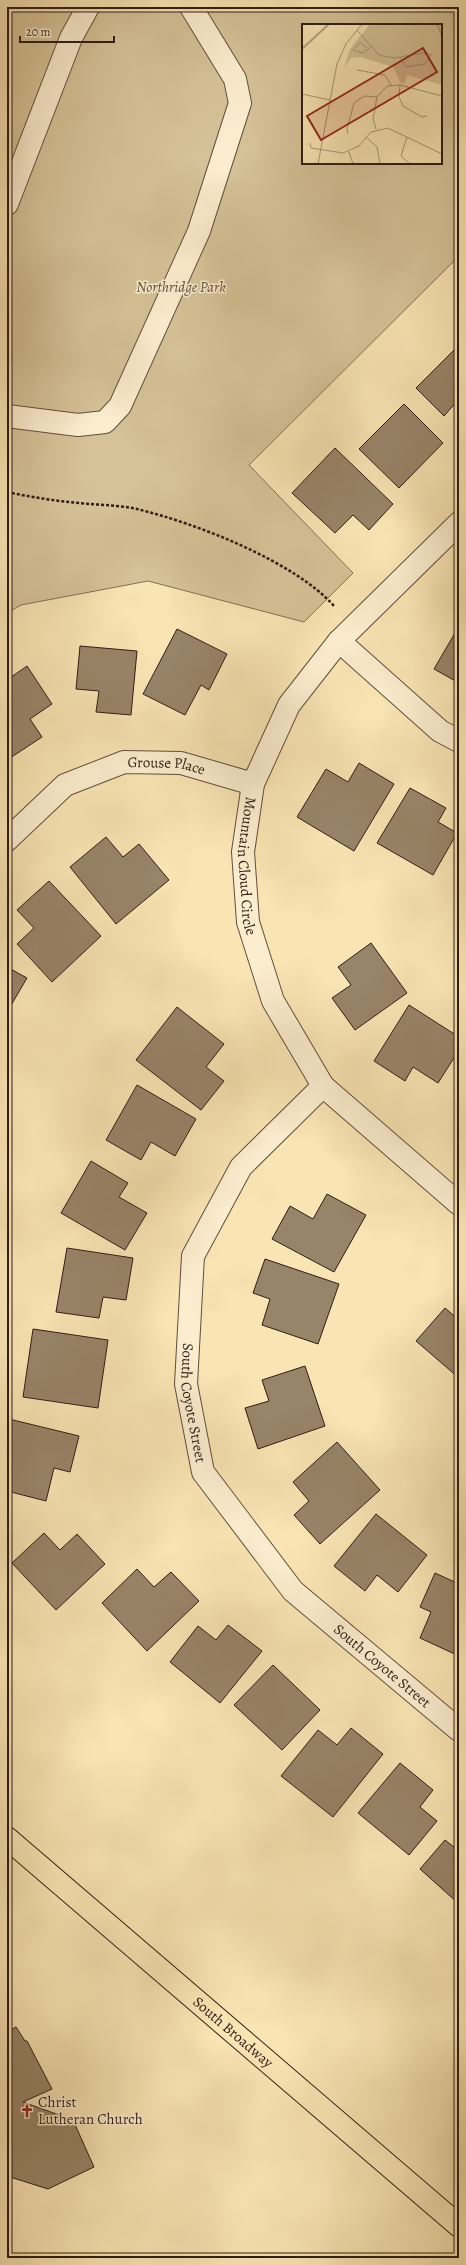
<svg xmlns="http://www.w3.org/2000/svg" width="466" height="2265" font-family="Alegreya,serif">
  <style>
    .green { fill: #d6c298; stroke: #827057; fill-rule: evenodd }
    .building { fill: #988468; stroke: #2e1d16 }
    .lines { fill: none; stroke-linecap: round; stroke-linejoin: round }
    .minor-casing { stroke: #614f3d; stroke-width: 24 }
    .major-casing { stroke: #2e1d16; stroke-width: 24 }
    .path { stroke: #2e1d16; stroke-width: 2.5; stroke-dasharray: 3 2; stroke-linecap: butt }
    .minor { stroke: #fbedce; stroke-width: 22 }
    .major { stroke: #f9e4b3; stroke-width: 22 }
    .labels { text-anchor: middle; dominant-baseline: central; stroke-width: 3; stroke-linejoin: round; paint-order: stroke }
    .park-label { font-size: 15px; font-style: italic; fill: #604f3d; stroke: #fbedce }
    .street-label { font-size: 15px; fill: #2e1d16; stroke: #fbedce }
    .poi-label { font-size: 15px; fill: #2e1d16; stroke: #fbedce; text-anchor: start }
    .inset-river { fill: none; stroke: #b4a07e; stroke-width: 2 }
    .inset-road { fill: none; stroke: #a89474; stroke-width: 1 }
    .view { fill: #8f2418; fill-opacity: 0.15; stroke: #8f2418; stroke-width: 2 }
    .inset-edge { fill: none; stroke: #2e1d16; stroke-width: 2 }
  </style>
  <rect width="100%" height="100%" fill="#f9e4b3"/>
  <filter id="stains"><feTurbulence type="fractalNoise" baseFrequency=".005" numOctaves="4"/><feColorMatrix values="0 0 0 0 .2 0 0 0 0 .09 0 0 0 0 .02 0 0 0 .5 -.17"/></filter>
  <radialGradient id="worn" r=".72"><stop offset=".6" stop-color="#630" stop-opacity="0"/><stop offset="1" stop-color="#630" stop-opacity=".3"/></radialGradient>
  <path class="green" d="M7,7H459V256L249,465L353,573L304,622L148,581L21,605L7,613ZM303,25H441V163H303Z"/>
  <path class="building" d="M459,345V399L444,416L416,388Z
    M404,404L443,443L399,488L359,449Z
    M335,448L393,504L369,530L353,515L335,533L292,493Z
    M459,626V683L434,669Z
    M177,629L227,654L209,690L201,685L185,715L143,694Z
    M80,646L137,651L131,715L96,712L99,691L76,689Z
    M27,666L52,704L30,719L42,737L7,760V680Z
    M359,763L394,784L354,851L297,817L326,769L348,782Z
    M410,788L446,808L438,822L457,833L433,875L377,843Z
    M106,837L123,857L139,844L169,880L116,924L70,867Z
    M49,881L101,936L52,982L17,944L34,928L17,910Z
    M371,943L407,993L355,1030L332,998L351,985L338,967Z
    M7,967L27,978L7,1012Z
    M409,1005L459,1037V1050L438,1083L413,1067L405,1081L374,1061Z
    M177,1007L224,1044L206,1067L224,1081L201,1110L136,1060Z
    M137,1085L196,1119L175,1156L151,1142L141,1160L106,1140Z
    M91,1161L128,1183L119,1197L147,1213L125,1250L61,1213Z
    M327,1194L366,1215L334,1272L272,1239L290,1206L313,1219Z
    M67,1248L133,1258L126,1300L103,1297L99,1318L56,1312Z
    M265,1259L339,1284L318,1344L262,1325L270,1299L253,1293Z
    M445,1308L459,1320V1378L416,1341Z
    M33,1329L108,1340L98,1408L23,1397Z
    M305,1366L325,1426L258,1449L245,1408L269,1401L262,1380Z
    M9,1419L79,1436L70,1472L54,1468L46,1501L7,1491V1428Z
    M337,1442L380,1490L320,1544L294,1515L309,1501L293,1482Z
    M376,1514L427,1555L398,1592L377,1575L365,1591L334,1566Z
    M44,1533L60,1550L77,1534L105,1564L56,1610L12,1563Z
    M137,1569L154,1587L171,1572L199,1601L147,1651L102,1603Z
    M435,1573L459,1584V1656L420,1638L431,1612L420,1607Z
    M228,1625L262,1651L220,1703L170,1662L198,1626L216,1640Z
    M273,1665L320,1710L282,1750L234,1705Z
    M351,1728L383,1754L333,1817L281,1776L318,1730L337,1745Z
    M400,1763L433,1790L420,1807L437,1821L409,1855L358,1813Z
    M445,1840L459,1851V1904L420,1869Z
    M16,2027L25,2041H27L52,2089L23,2102L73,2120L94,2167L48,2189L7,2176V2032Z"/>
  <g class="lines">
    <g class="minor-casing">
      <g id="minor">
        <path d="M7,204L71,38L88,7"/>
        <path d="M7,416L78,425L105,422L120,406L199,231L240,103L235,79L191,7"/>
        <path id="s1" d="M459,523L339,641L289,705L253,784L243,852L248,922L273,1001L323,1086L459,1204"/>
        <path d="M339,641L440,731L459,741"/>
        <path id="s2" d="M7,840L65,785L124,762L181,763L253,784"/>
        <path id="s3" d="M323,1086L241,1167L193,1256L186,1384L203,1472L293,1591L459,1730"/>
      </g>
    </g>
    <g class="major-casing">
      <g id="major">
        <path id="s4" d="M7,1838L459,2226"/>
      </g>
    </g>
    <path class="path" d="M7,492C31,497 55,501 79,503C98,505 118,505 137,509C195,523 294,561 334,606"/>
    <use href="#minor" class="minor"/>
    <use href="#major" class="major"/>
  </g>
  <defs>
    <g id="church-bare" transform="scale(1.08)"><path d="M-1.2-6h2.4v3.5h3.3v2.4h-3.3V6h-2.4V-.1h-3.3v-2.4h3.3Z" fill="#8f2418" stroke="#fbedce" stroke-width="2.5" paint-order="stroke"/></g>
  </defs>
  <g fill-rule="evenodd">
    <use href="#church-bare" x="27" y="2111"/>
  </g>
  <g class="labels">
    <g class="park-label">
      <text x="181" y="287">Northridge Park</text>
    </g>
    <g class="street-label">
      <text stroke="none"><textPath href="#s2" startOffset="186">Grouse Place</textPath></text>
      <text stroke="none"><textPath href="#s1" startOffset="419">Mountain Cloud Circle</textPath></text>
      <text stroke="none"><textPath href="#s3" startOffset="364">South Coyote Street</textPath></text>
      <text stroke="none"><textPath href="#s3" startOffset="700">South Coyote Street</textPath></text>
      <text stroke="none"><textPath href="#s4" startOffset="298">South Broadway</textPath></text>
    </g>
    <g class="poi-label">
      <text x="38" y="2102">Christ<tspan x="38" dy="17">Lutheran Church</tspan></text>
    </g>
  </g>
  <g transform="translate(302 24)">
    <rect width="140" height="140" fill="#f9e4b3"/>
    <path d="M68,0H140V61L105,51L102,60L98,58L91,43L58,33L49,34L42,44L48,25Z" fill="#d6c298"/>
    <path class="inset-river" d="M135,0L140,12M0,25L27,0"/>
    <path class="inset-road" d="M55,6L77,31L92,34L121,29L131,31M65,24L58,18L51,26L61,29L70,22M98,33L104,43L123,40L129,31M55,46L83,51L89,61M98,61L97,73L101,82L120,93L125,92M0,70L28,76M74,105L71,95L75,73L85,62L98,61L140,72M46,110L45,105L52,79L62,72L75,73M64,113L75,123L78,140M105,113L99,132L108,140M8,119L9,124L41,129L57,122L69,108L86,104L140,130M47,128L51,140M16,140L35,40L44,20L60,0"/>
    <path class="view" d="M121,24L135,48L19,116L5,92Z"/>
    <rect width="140" height="140" class="inset-edge"/>
  </g>
  <rect width="466" height="2265" fill="none" stroke="#f9e4b3" stroke-width="24"/>
  <rect x="8" y="8" width="450" height="2249" fill="none" stroke="#2e1d16" stroke-width="2"/>
  <rect x="12" y="12" width="442" height="2241" fill="none" stroke="#2e1d16"/>
  <path d="M20 36v6h94v-6" fill="none" stroke="#2e1d16" stroke-width="2"/>
  <text x="26" y="36" font-size="12" fill="#2e1d16" stroke="#fbedce" stroke-width="3" paint-order="stroke">20 m</text>
  <rect width="100%" height="100%" filter="url(#stains)"/>
  <rect width="100%" height="100%" fill="url(#worn)"/>
</svg>
